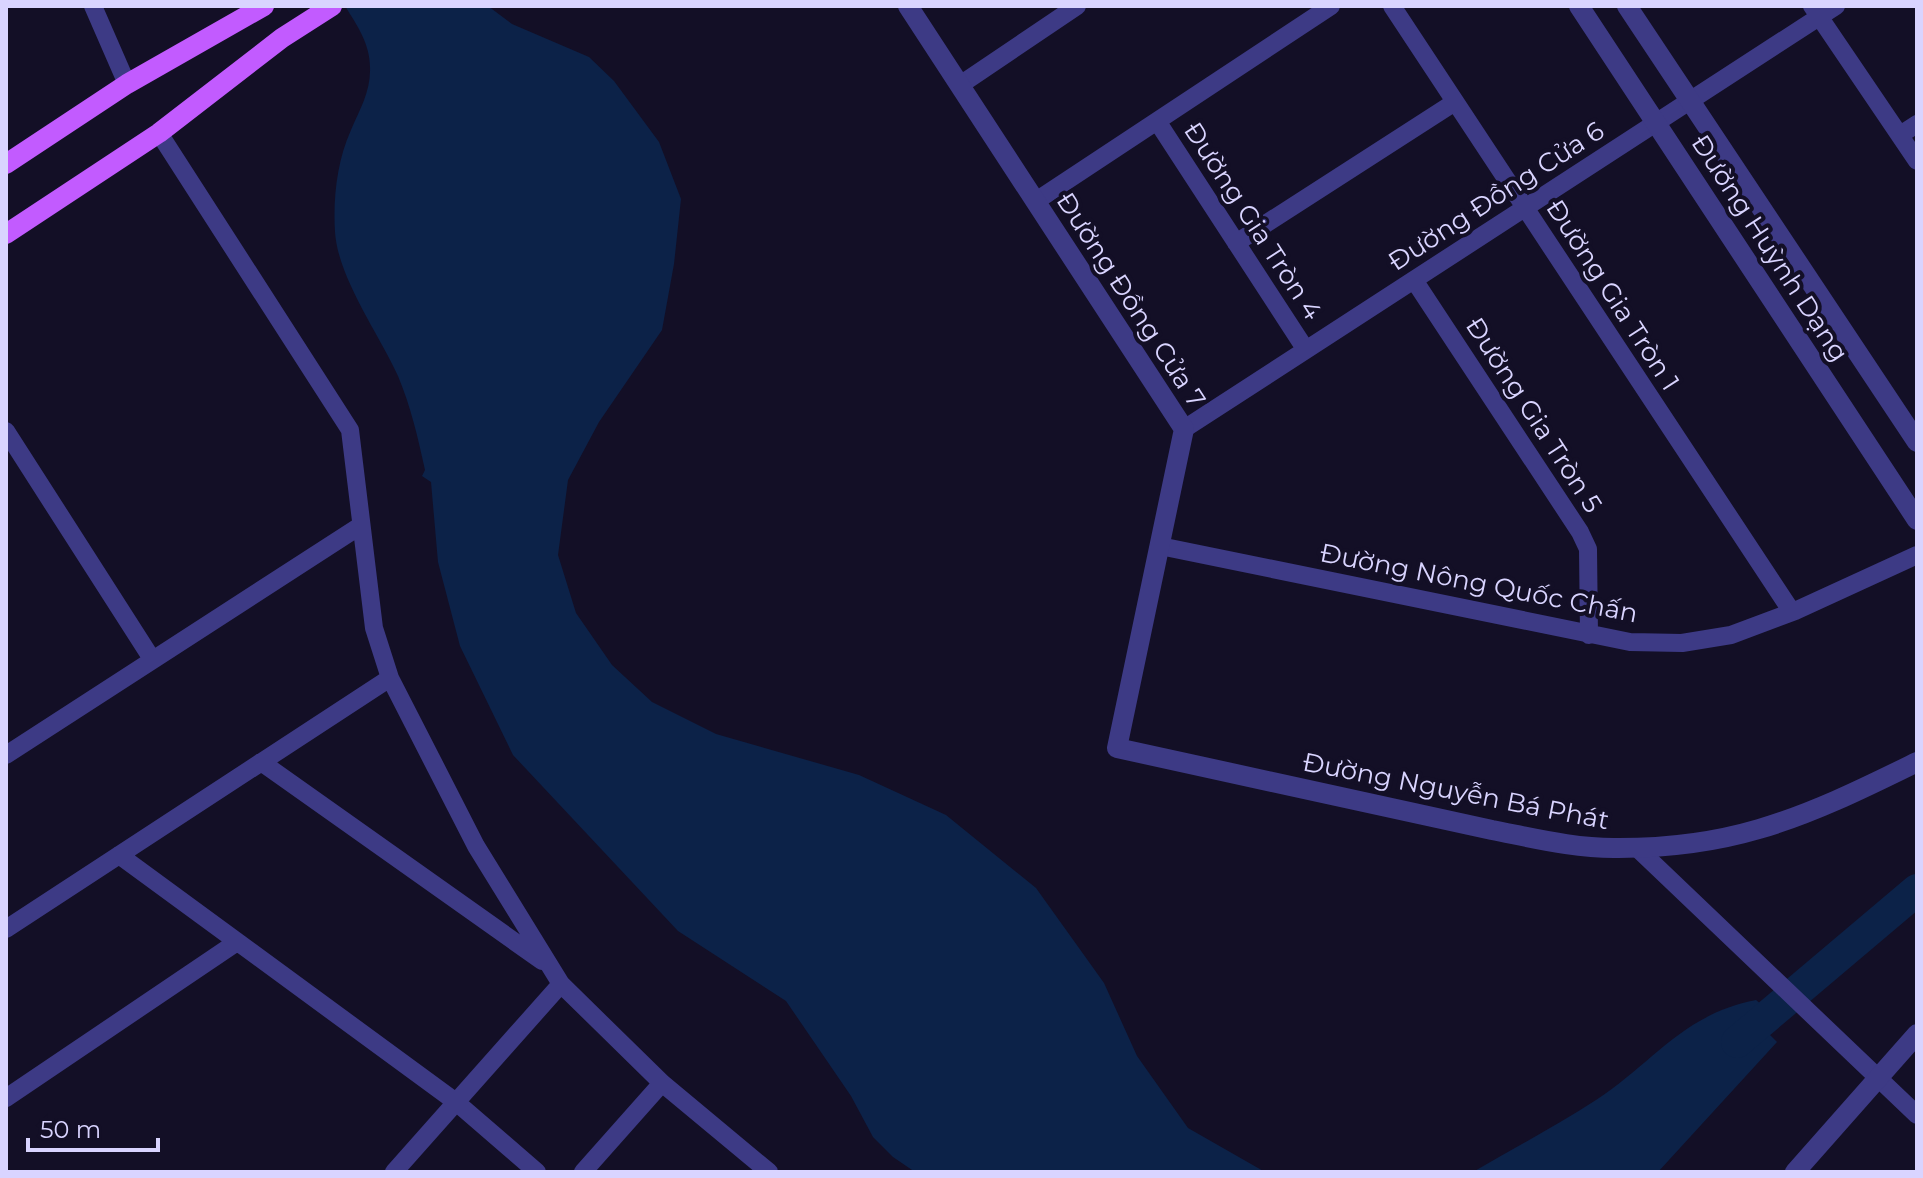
<svg xmlns="http://www.w3.org/2000/svg" width="1923" height="1178" font-family="Montserrat,sans-serif">
  <style>
    .water { fill: #0c2248 }
    .lines { fill: none; stroke-linecap: round; stroke-linejoin: round }
    .river { stroke: #0c2248; stroke-width: 32 }
    .minor { stroke: #3d3a85; stroke-width: 18 }
    .tertiary { stroke: #3d3a85; stroke-width: 20 }
    .primary { stroke: #c25bff; stroke-width: 20 }
    .labels { text-anchor: middle; dominant-baseline: central; stroke-width: 8; stroke-linejoin: round; paint-order: stroke }
    .street-label { font-size: 26px; fill: #d9d4ff; stroke: #130f26 }
  </style>
  <rect width="100%" height="100%" fill="#130f26"/>
  <path class="water" d="M345,6H488L512,24L589,57L614,81L659,142L681,199L674,264L662,330L599,422L568,480L558,555L576,613L612,665L652,702L716,734L859,775L946,815L1036,888L1104,983L1137,1056L1188,1128L1265,1172H915L893,1157L873,1137L851,1096L786,1001L678,931L513,755L460,646L438,562L431,482L422,476L425,470C418,438 411,407 398,376C379,334 338,278 335,232C333,198 337,161 351,130C360,109 371,91 370,67C370,44 357,25 345,6Z
    M1756,1000L1775,1016L1769,1034L1777,1042L1658,1172H1473C1514,1148 1556,1126 1596,1100C1653,1063 1683,1014 1756,1000Z"/>
  <g class="lines">
    <path class="river" d="M1737,1042L1917,890"/>
    <path class="minor" d="M93,6L127,84
      M1392,6L1792,612
      M1812,6L1917,161
      M960,85L1077,6
      M1157,121L1306,350
      M159,133L350,430L374,628L390,678L476,846L561,984L662,1083L769,1172
      M1900,135L1917,124
      M1036,201L1331,6
      M1236,243L1455,102
      M1414,280L1580,532L1588,549L1589,635
      M1184,429L1836,6
      M6,431L152,659
      M1160,546L1630,642L1682,643L1731,635L1795,611L1917,555
      M6,755L360,526
      M261,762L542,961
      M1636,847L1917,1115
      M119,855L456,1102L537,1172
      M6,929L390,678
      M6,1098L237,942
      M394,1172L561,984
      M583,1172L662,1083"/>
    <path class="tertiary" d="M908,6L1184,429L1117,748L1492,830C1533,838 1577,849 1619,848C1665,848 1715,842 1759,829C1814,813 1866,787 1917,762
      M1579,6L1917,520
      M1627,6L1917,442
      M1795,1172L1917,1034"/>
    <path class="primary" d="M6,164L127,84L264,6
      M6,234L159,133L282,38L332,6"/>
  </g>
  <g class="labels">
    <g class="street-label">
      <text transform="translate(1496 196) rotate(-33)">Đường Đồng Cửa 6</text>
      <text transform="translate(1253 221) rotate(57)">Đường Gia Tròn 4</text>
      <text transform="translate(1770 248) rotate(57)">Đường Huỳnh Dạng</text>
      <text transform="translate(1613 295) rotate(57)">Đường Gia Tròn 1</text>
      <text transform="translate(1131 300) rotate(57)">Đường Đồng Cửa 7</text>
      <text transform="translate(1534 415) rotate(57)">Đường Gia Tròn 5</text>
      <text transform="translate(1479 583) rotate(11)">Đường Nông Quốc Chấn</text>
      <text transform="translate(1456 791) rotate(11)">Đường Nguyễn Bá Phát</text>
    </g>
  </g>
  <rect width="1923" height="1178" fill="none" stroke="#d9d4ff" stroke-width="16"/>
  <path d="M28 1138v12h130v-12" fill="none" stroke="#d9d4ff" stroke-width="4"/>
  <text x="40" y="1138" font-size="24" fill="#d9d4ff" stroke="#130f26" stroke-width="6" paint-order="stroke">50 m</text>
</svg>
